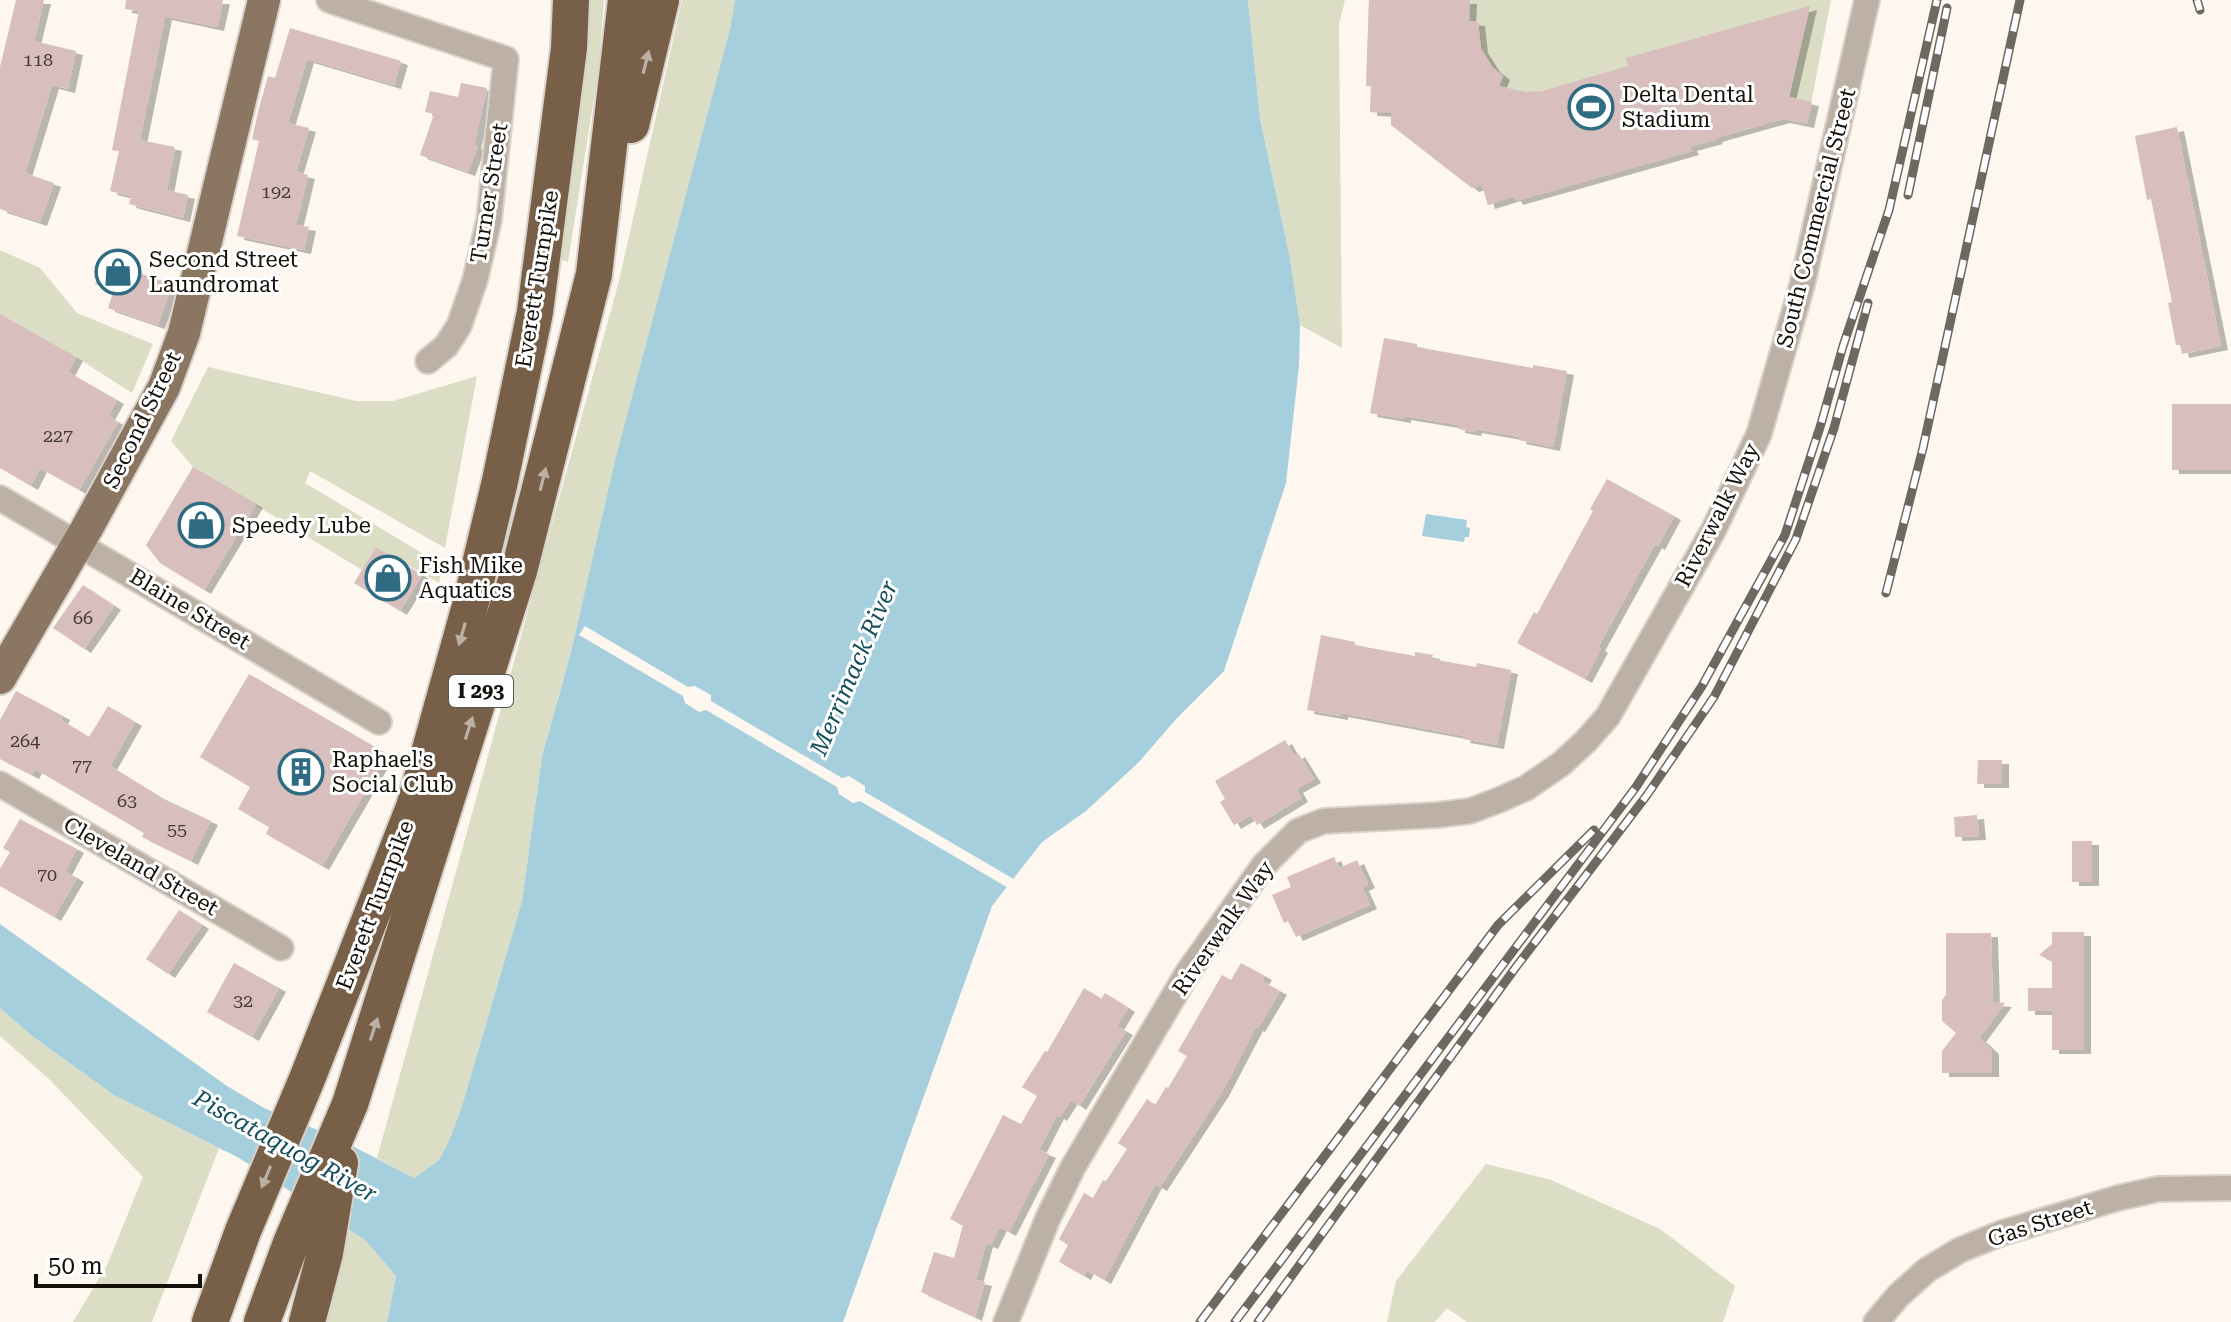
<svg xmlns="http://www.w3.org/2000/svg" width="2231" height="1322" font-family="'Roboto Serif',serif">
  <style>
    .green { fill: #dbdec5 }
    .water { fill: #a5cfdc }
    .pier { fill: #fdf7ef }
    .building { fill: #d8bfbd; filter: url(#shadow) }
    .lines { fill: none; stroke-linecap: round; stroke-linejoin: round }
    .minor-casing { stroke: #d8d2ca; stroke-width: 28 }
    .major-casing { stroke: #d8d2ca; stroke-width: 36 }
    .highway-casing { stroke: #d8d2ca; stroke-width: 40 }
    .minor { stroke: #bdb1a5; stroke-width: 24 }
    .major { stroke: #8b7661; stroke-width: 32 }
    .highway { stroke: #786048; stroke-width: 36 }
    .rail-casing { stroke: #6e6862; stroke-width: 9 }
    .rail { stroke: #fff; stroke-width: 6; stroke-dasharray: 18; stroke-linecap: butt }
    .oneway { fill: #bcb0a4 }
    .labels { text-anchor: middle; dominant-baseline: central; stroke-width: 6; stroke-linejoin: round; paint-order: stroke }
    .number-label { font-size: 18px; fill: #453b36 }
    .shield { fill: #fff; stroke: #5a5753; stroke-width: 2 }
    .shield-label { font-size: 20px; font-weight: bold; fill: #140f09 }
    .poi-label { font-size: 22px; fill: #140f09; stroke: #fff; text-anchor: start }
    .street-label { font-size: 22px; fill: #140f09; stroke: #fff }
    .water-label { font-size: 24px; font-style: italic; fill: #144d5c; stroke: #fff }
  </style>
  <defs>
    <filter id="shadow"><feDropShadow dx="7" dy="4" stdDeviation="0" flood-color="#0004"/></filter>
  </defs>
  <rect width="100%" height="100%" fill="#fdf7ef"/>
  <path class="green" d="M585,0H604L598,73L568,262L561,260L572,169Z
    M682,0H735L730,29L615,460L570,656L542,755L522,901L462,1106L449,1141L439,1160L414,1178L377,1158L619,281Z
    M1248,0H1345L1339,24L1342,348L1300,325L1290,258L1260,117Z
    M1369,0H1831L1807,124L1783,119L1716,137V140L1691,147L1692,151L1516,201L1514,198L1488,205L1482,185L1472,188L1391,125V114L1370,112L1371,87L1366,86Z
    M0,250L40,268L77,313L153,344L132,393L76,357L0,314Z
    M208,367L356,401H393L477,376L445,548L310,471L305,483L442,565L439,583L376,547L362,570L193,467L171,441Z
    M0,1008L32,1036L114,1095L219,1148L152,1322H73L107,1265L143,1177L50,1080L0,1036Z
    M1486,1164L1551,1180L1660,1229L1735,1286L1723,1322H1467L1447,1308L1435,1322H1387L1396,1281Z
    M348,1229L365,1240L396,1276L387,1322H318Z"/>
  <path class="water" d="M735,0H1248L1260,118L1290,258L1300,325L1299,365L1286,483L1224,671L1176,719L1139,762L1086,811L1042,842L992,906L843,1322H387L396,1276L365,1240L239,1158L114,1095L32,1036L0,1008V924L227,1086L264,1108L337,1138L414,1178L439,1160L449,1141L462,1106L522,901L542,756L570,656L615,460L730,29Z
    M1426,514L1467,520L1466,527L1470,528L1469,537H1465L1464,542L1422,536Z"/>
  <path class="pier" d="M585,626L688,687L695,686L711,695V701L842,778L849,776L865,786V792L1017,881L1010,889L860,801L853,803L839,794L837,787L706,710L699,712L685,703L683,696L579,635Z"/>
  <path class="building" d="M16,0H44L34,41L76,51L68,89L52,85L25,173L54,183L40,222L0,209V67Z
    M126,0H223L217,27L165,16L140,140L175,147L167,190L188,195L183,218L129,204L131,196L110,191L119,151L112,150L139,11L125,9Z
    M1369,0H1470L1469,21L1478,22L1481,49L1493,68L1503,76L1499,86L1525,92L1542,91L1628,66L1626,58L1810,6L1789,97L1812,102L1807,124L1783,119L1715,138L1716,140L1690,147L1692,151L1516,201L1514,197L1488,205L1482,185L1472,188L1391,125V113L1370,112L1371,86H1366Z
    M290,28L401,61L394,85L307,59L288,123L309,128L296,172L308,175L296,225L309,227L304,250L237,236L259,141L252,139L259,108L268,76L275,78Z
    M461,83L487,88L474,145L478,146L468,172L420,155L434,114L425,112L430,91L458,97Z
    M2177,127L2221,346L2182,354L2180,345H2176L2168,303L2172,302L2151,199L2147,200L2135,136Z
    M103,261L172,284L158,325L108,308L114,290L95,284Z
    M0,314L76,357L68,372L117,400L108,416L118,422L79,490L40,468L31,486L0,468Z
    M1384,338L1417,344V347L1533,368V365L1567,371L1553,447L1519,440L1520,437L1475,429L1474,432L1458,429V425L1404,416V419L1370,413Z
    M2172,404H2231V470H2172Z
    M193,467L256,504L204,590L160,563L146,545Z
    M1607,479L1674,516L1658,546L1655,544L1598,647L1601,649L1585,679L1517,643L1534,612L1537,614L1567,559L1593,511L1590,509Z
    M376,547L422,575L400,611L354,583Z
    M83,585L114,606L84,649L53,628Z
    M1321,635L1355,642L1354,645L1415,656V652L1433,655L1432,659L1476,667L1477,663L1511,670L1497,745L1463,739L1464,736L1341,713V716L1307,710Z
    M249,674L387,754L322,866L266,834L269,827L238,809L250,787L200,757Z
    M16,691L63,716L61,720L89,737L108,706L135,722L110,766L162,798L211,821L191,861L142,837L144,833L35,769L32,775L0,759V720Z
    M1285,740L1294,756L1298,753L1314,779L1296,789L1301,798L1257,825L1251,815L1234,825L1220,802L1225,799L1215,781Z
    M1978,760H2002V784H1977Z
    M1977,815L1979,836L1955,837L1954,817Z
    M20,819L77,849L65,871L77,878L54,917L0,886V869L10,852L3,848Z
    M2072,841H2092V882H2072Z
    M1334,857L1339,868L1357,860L1368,884L1362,887L1370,905L1296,937L1288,921L1284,923L1272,895L1291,887L1287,877Z
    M179,910L202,925L168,974L146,959Z
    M2052,932H2084V1050H2052V1011H2028V988H2052V961L2039,955L2052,944Z
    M1946,933H1991L1993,1002L2005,1003L1979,1038L1992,1050V1073H1942V1051L1956,1033L1942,1021V1000L1946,995Z
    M234,963L279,988L252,1037L207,1012Z
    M1241,963L1265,976L1262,981L1280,991L1258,1028L1256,1027L1222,1092L1160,1187L1155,1184L1104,1280L1087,1270L1084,1276L1059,1262L1068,1245L1059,1239L1084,1193L1093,1198L1103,1180L1106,1181L1127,1149L1118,1143L1147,1099L1155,1105L1166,1087L1168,1088L1187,1056L1178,1051L1222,975L1231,980Z
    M1084,988L1101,999L1105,993L1128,1008L1117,1026L1126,1031L1079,1106L1071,1100L1060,1117L1057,1115L1039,1150L1049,1154L1009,1232L1000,1227L991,1245L986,1243L976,1280L985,1282L975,1317L921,1292L934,1252L954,1258L963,1225L950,1219L1003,1115L1021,1124L1037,1096L1022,1087L1045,1051L1047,1052Z"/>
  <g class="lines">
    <g class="minor-casing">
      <path id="minor" d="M329,0L506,59L489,220L475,280L459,326L446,346L428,361
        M0,498L379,722
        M0,784L281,948
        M1006,1322L1048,1218L1073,1167L1188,972L1264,865L1298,831L1324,821L1437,815L1470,811L1499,800L1526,788L1561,764L1586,741L1608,716L1714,529L1759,434L1802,285L1867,0
        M1876,1322L1899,1295L1927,1270L1960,1250L2002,1233L2118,1198L2158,1189L2231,1188"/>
    </g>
    <g class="major-casing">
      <path id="major" d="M0,678L87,528L164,387L184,333L264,0"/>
    </g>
    <g class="highway-casing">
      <path id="highway" d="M631,125L661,0
        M210,1322L243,1231L307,1079L414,807L471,602L500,481L535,312L569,48L571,0
        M262,1322L291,1243L350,1104L519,571L594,274L626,0
        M307,1322L325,1253L340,1163"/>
    </g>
    <use href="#minor" class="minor"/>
    <use href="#major" class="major"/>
    <use href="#highway" class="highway"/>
    <g class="rail-casing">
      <path id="rail" d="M2197,0L2200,10
        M1908,195L1947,8
        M1886,593L1923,448L2020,0
        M1200,1322L1498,925L1594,830
        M1235,1322L1636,787L1702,686L1785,535L1821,424L1843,346L1889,210L1937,0
        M1258,1322L1516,967L1647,795L1714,697L1796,539L1834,428L1868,303"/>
    </g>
    <use href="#rail" class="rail"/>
  </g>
  <defs><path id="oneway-solid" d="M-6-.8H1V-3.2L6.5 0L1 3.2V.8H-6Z" transform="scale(2)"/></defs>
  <g class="oneway">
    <use href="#oneway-solid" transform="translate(646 62) rotate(-76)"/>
    <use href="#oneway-solid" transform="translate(543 479) rotate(-76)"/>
    <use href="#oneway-solid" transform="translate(462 634) rotate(106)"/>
    <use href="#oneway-solid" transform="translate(469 728) rotate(-72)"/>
    <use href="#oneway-solid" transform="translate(374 1029) rotate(-72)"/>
    <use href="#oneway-solid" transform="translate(266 1177) rotate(113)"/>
  </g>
  <defs>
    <g id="stadium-ring" transform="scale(2.3)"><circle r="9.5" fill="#fff" stroke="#2f6b82" stroke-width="1.5"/><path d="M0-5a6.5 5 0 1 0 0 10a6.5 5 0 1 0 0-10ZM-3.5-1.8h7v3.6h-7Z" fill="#2f6b82"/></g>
    <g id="shop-ring" transform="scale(2.3)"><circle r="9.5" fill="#fff" stroke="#2f6b82" stroke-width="1.5"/><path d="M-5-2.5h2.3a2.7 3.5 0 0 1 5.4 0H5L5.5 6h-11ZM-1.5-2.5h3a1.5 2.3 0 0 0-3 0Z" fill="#2f6b82"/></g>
    <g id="building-ring" transform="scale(2.3)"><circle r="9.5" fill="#fff" stroke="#2f6b82" stroke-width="1.5"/><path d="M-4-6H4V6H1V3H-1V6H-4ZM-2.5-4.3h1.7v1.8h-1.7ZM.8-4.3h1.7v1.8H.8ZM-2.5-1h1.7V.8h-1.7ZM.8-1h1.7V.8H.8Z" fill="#2f6b82"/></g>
  </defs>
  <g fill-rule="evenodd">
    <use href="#stadium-ring" x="1591" y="107"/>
    <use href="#shop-ring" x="118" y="272"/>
    <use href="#shop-ring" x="201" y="525"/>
    <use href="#shop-ring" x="388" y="578"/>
    <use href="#building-ring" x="301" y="772"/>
  </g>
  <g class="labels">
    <g class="number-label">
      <text x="38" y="59">118</text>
      <text x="276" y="191">192</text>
      <text x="58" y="435">227</text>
      <text x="83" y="617">66</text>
      <text x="25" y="740">264</text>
      <text x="82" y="765">77</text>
      <text x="127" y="800">63</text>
      <text x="177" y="829">55</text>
      <text x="47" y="874">70</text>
      <text x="243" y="1000">32</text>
    </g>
    <rect class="shield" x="449" y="675" width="64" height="32" rx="6"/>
    <g class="shield-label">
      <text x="481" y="691">I 293</text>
    </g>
    <g class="poi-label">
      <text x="1622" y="94">Delta Dental<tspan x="1622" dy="25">Stadium</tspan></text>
      <text x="149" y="259">Second Street<tspan x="149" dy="25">Laundromat</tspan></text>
      <text x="232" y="525">Speedy Lube</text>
      <text x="419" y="565">Fish Mike<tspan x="419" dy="25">Aquatics</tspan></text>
      <text x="332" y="759">Raphael's<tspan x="332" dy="25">Social Club</tspan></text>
    </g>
    <g class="street-label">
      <text transform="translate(489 193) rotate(-81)">Turner Street</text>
      <text transform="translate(1816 218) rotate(-76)">South Commercial Street</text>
      <text transform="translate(537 279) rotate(-81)">Everett Turnpike</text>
      <text transform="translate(142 420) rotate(-64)">Second Street</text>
      <text transform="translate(1717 515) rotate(-63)">Riverwalk Way</text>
      <text transform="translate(190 609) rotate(31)">Blaine Street</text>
      <text transform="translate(141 866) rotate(30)">Cleveland Street</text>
      <text transform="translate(375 905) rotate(-69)">Everett Turnpike</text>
      <text transform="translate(1223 928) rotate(-55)">Riverwalk Way</text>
      <text transform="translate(2040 1223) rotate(-18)">Gas Street</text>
    </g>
    <g class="water-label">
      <text transform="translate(854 668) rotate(-67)">Merrimack River</text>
      <text transform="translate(285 1146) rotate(29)">Piscataquog River</text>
    </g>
  </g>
  <path d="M36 1274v12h164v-12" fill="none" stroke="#140f09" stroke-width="4"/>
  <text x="48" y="1274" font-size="24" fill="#140f09" stroke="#ffffff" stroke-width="6" paint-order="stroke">50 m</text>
</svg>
